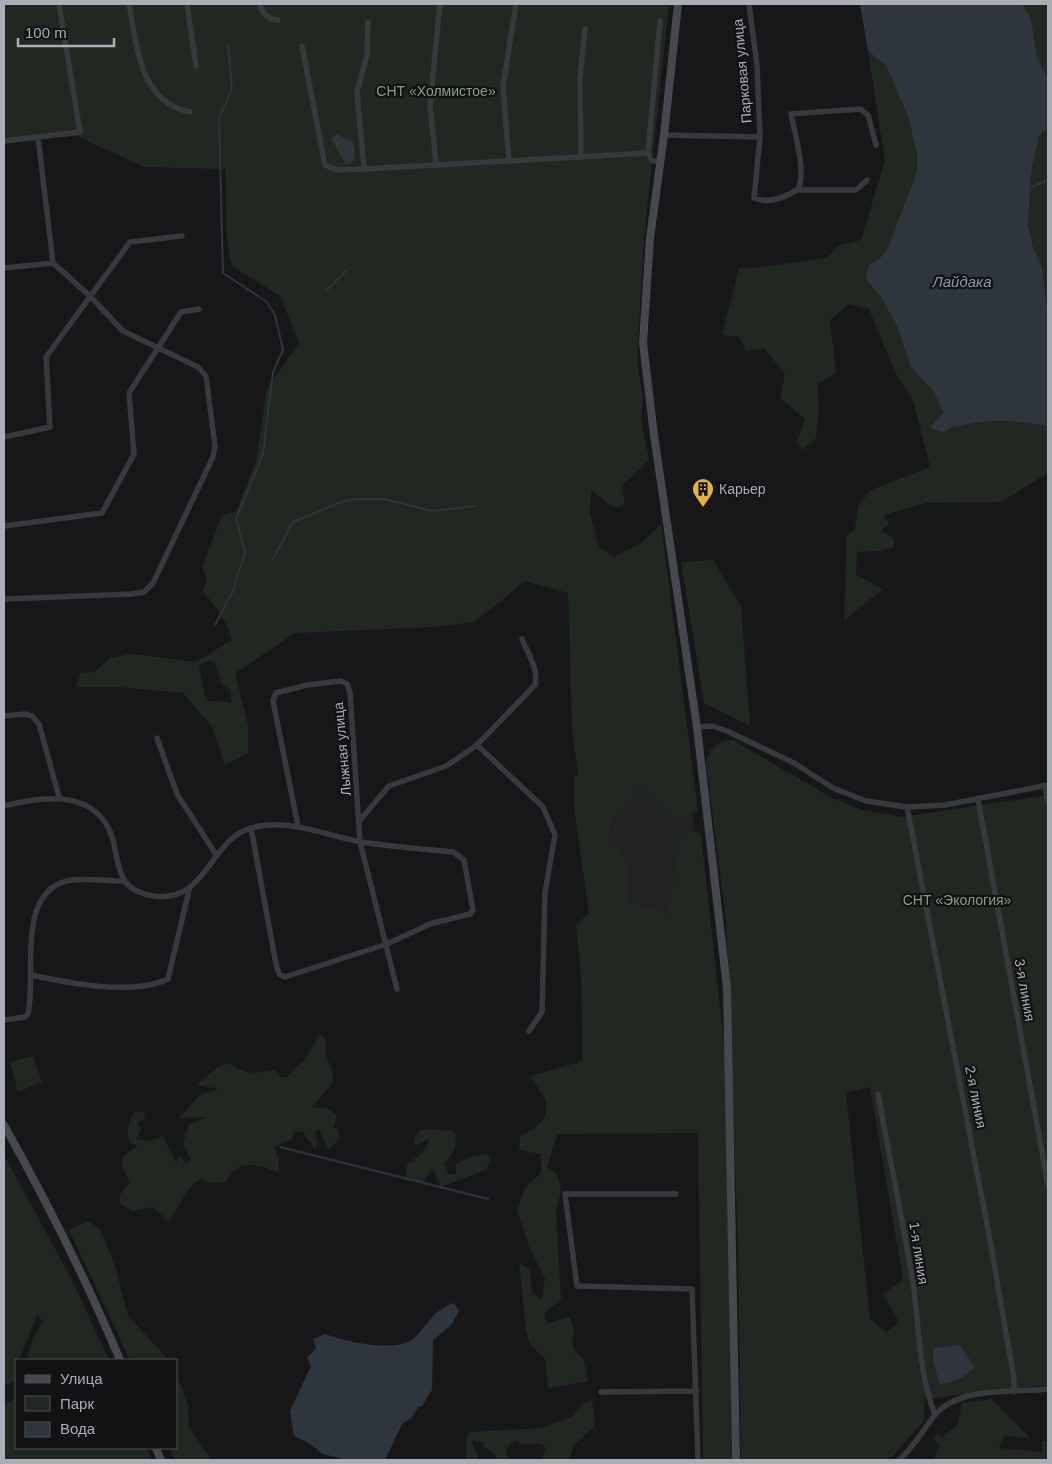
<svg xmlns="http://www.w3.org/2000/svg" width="1052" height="1464" font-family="Helvetica,sans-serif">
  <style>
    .built { fill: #232326 }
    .green { fill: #212822; fill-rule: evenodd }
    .water { fill: #2e353c }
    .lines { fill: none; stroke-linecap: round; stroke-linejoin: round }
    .stream { stroke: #2e353c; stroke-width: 2 }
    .street { stroke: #38393d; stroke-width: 5.5 }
    .secondary { stroke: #46484d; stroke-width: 8 }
    .labels { text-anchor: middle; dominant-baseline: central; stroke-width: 4.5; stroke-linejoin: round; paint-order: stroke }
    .street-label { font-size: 14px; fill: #aaaeb7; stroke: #121214 }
    .park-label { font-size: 14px; fill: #83a185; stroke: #121214 }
    .poi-label { font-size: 14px; fill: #aaaeb7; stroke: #121214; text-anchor: start }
    .water-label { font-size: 15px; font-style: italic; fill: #849ab0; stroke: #121214 }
  </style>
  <rect width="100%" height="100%" fill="#171719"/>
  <path class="built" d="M636,790L653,794L675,820L692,813L694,830L686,831L680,836L670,913L628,901L630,866L610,834L612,823Z"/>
  <path class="green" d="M4,4H669L644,237L637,361L643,398L641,419L649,460L622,486L625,505L614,508L591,490L590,514L599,547L614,557L641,543L661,524L698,811L675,820L653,794L637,790L612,822L610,834L630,866L628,901L669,913L680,836C688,829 693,829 701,834L726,1061L731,1460H703L698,1133L557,1134L547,1167L557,1174L561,1190L556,1211L561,1299L544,1314L547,1323L569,1317C574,1324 575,1335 572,1343L575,1353L583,1357L588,1381L548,1388L545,1359L530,1344L526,1330L519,1262L530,1270L532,1292L542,1300L545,1278L529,1247L517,1210L525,1188L541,1173V1154L519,1150L520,1136L535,1128L546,1116V1100L530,1076L583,1061L581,977L576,925L589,913L575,815L574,777L578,775L572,727L568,593L525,581L475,622L434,627L295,633L235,673L248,725V753L225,765L212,727L183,693L118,687H76L81,673L94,672L110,658L132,654L196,662L232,640C226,620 217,607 203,592L207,578L202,567L222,515L236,512L256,461L267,389L299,343L280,296L232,266C223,237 228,200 225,169L144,167L77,136L4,141ZM207,661L215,662L221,684L231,690V702L209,701L205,697L199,666Z
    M1022,4H1048V79L1037,56L1031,18Z
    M868,51L886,66L908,116L917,155V171L887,250L879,259L869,265L866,279L880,296L896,324L911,367L934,392L943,413L930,427L949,431C970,413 1023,421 1048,426V473L1001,502L926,503L883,515L889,524L881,531L894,538V547L880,551L857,552L856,575L883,589L844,620L847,535L855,529L858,506L871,490L930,467L913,400L896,374L869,309L849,304L830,320L836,373L817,384L819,408L816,438L802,450L797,441L805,419L780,398L785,374L764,348L746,351L739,337L722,335L739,268L762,267L826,258L839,245L861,240L885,161Z
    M1048,128V317L1042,267L1033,247L1028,224L1031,173L1036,151L1039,136Z
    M713,560L741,606L750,726L704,703L681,562Z
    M733,740L832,798L862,810L902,817L1048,795V1385L924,1399V1421L889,1460H741L738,1243L726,920L706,762C711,746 717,741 733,740ZM870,1087L903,1279L883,1294L899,1322L887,1332L870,1319L846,1093Z
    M320,1034L326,1040L325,1056L331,1066L333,1076L332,1084L311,1108H326L337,1115L333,1127L338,1129L340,1139L328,1149L319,1129L315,1133L318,1142L315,1149L303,1132L295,1131L292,1139L274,1147L279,1160V1172C259,1165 237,1157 226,1182L210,1183L201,1179C183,1188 182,1207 168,1221L153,1207L132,1211L121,1204L119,1196L130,1182L122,1167L123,1156L138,1146L130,1143C126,1130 128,1122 135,1112H143L146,1118L137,1123L141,1130L136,1139L145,1141L158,1139L162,1134L176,1163L180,1156L186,1163L191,1160L183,1143L189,1125L207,1117L177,1118L184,1113L199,1095L219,1089L197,1085L218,1067L230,1063C247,1076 255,1073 275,1070L280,1077H286L306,1058Z
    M33,1056L42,1082L18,1092L10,1062Z
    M429,1129L454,1131C459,1142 453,1156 444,1163L448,1174H456V1164L473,1156L488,1154L490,1161L486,1170L441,1187L433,1169L422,1183L406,1179L407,1165L423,1152L430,1138L415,1146L414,1140L419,1131Z
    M4,1155L71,1278L109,1360H26L34,1337L43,1321L37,1315L19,1360H16V1379L8,1386L4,1382Z
    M88,1221L100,1229L114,1263L128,1316L169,1360H130L69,1230Z
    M176,1372L188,1406L189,1428L212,1460H175L169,1448H176Z
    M16,1398V1448H147L152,1460H4V1405Z
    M992,1399L1030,1438L1004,1436L999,1448L1042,1452V1441H1048V1460H934L939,1445L934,1439L938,1434L943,1437L958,1424L962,1403Z
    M592,1400L595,1426L573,1446L570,1460H541L546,1448L541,1444H522L516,1441L510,1443L506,1452L509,1460H498L491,1451L483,1447L484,1442L472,1441L479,1460H466L467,1434L470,1432L542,1428L573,1416L583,1404Z"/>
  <path class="water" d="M860,4H1022L1031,18L1037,56L1048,79V128L1039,136L1036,151L1031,173L1028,224L1033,247L1042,267L1048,317V426C1013,420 993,418 958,426C943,429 949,437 930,427L943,413L934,392L911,367L896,324L880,296L866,279L869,265L879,259L887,250L917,171V155L908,116L886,66L868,51Z
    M337,134L354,143L355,160L346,165L331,138Z
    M454,1303L459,1311L451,1325L433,1340L432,1390L422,1406L418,1407L412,1417L402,1424L385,1460H347L323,1454L307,1442L294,1436L290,1411L311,1366L307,1358L316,1348L313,1339L325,1334C344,1341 397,1354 414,1338C430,1323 431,1311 454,1303Z
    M960,1345L975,1368L961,1378L940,1385L933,1362V1348Z"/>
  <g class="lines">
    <path class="stream" d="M1031,187L1048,180
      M327,290L347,270
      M272,561L293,522L341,502L357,499H384L433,511L476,506
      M215,625L233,591L245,552L236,519L263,454L273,372L283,350L275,315L267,302L223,273L219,119L232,89L228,45
      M280,1147L488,1199"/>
    <path class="street" d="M129,4C137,45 139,102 190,112
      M187,4L196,66
      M260,4C262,14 267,19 278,20
      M368,22L367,55L357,92L364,169L648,153L651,160L660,163
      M302,46L325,165L337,170L364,169
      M664,135L760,137L757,65L749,4
      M760,137L754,198C769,204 783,198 797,190
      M4,141L80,132L59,4
      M648,153L660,21
      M581,158L580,77L585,29
      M509,161L503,87L516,4
      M436,164L430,105L440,4
      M867,180L856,190H797C808,176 794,131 791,114L860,109L868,115L876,145
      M4,268L53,263
      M4,437L50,427L46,357L130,242L182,236
      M4,526L102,513L134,454L129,393L181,312L199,309
      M4,599L132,594L144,592L153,583L213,457L215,446L206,376L198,367L123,331L90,296L53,263L38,137
      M4,716L25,714L32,716L39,724L59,797
      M697,727L712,726L727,731L794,763L833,788L866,801L907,807L945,805L1048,785
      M157,738L177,794L217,856
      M477,745L543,807L555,835L545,892L542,1012L529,1031
      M1045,786L1048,803
      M978,799L1048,1185
      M4,806C39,797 89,789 109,829C122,857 110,889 153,896C207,904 209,840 251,828C289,817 325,836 362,842C392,847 423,849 453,852L464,860L473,910L470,914L430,924L387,944L285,977L279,974L276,964L251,828
      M907,807L990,1240L1014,1379V1392
      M360,820L389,786L446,766L477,745L535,685C539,669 528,654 522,639
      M298,826L273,701L276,693L307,685L341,681L347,684L350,692L360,842L397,989
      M31,975C68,983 132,996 168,979L189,890
      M4,1020L25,1017L28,1014C37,976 14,888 72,880C90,878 107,881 125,881
      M878,1094C889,1155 902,1216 912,1277C920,1326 917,1367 935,1415
      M676,1194H565L577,1286L692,1289L698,1460
      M601,1392L697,1391
      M899,1460C915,1446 922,1431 935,1415C959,1386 1013,1393 1048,1389"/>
    <path class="secondary" d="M678,4L664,135L650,238L643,343L654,435L697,727L727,988L736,1460
      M4,1125C47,1202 86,1279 120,1360
      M156,1448L161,1460"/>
  </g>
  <defs>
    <g id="building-pin" transform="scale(1.125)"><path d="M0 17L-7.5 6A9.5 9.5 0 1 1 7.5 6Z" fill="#e3b144" stroke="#121214"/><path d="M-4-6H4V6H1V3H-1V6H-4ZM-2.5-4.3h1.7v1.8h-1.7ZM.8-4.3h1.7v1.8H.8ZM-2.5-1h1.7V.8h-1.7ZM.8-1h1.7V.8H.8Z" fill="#111"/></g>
  </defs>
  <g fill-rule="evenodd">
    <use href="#building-pin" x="703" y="489"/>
  </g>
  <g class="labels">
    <g class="street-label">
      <text transform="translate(742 71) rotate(-95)">Парковая улица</text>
      <text transform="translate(342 749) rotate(-95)">Лыжная улица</text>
      <text transform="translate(1025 990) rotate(80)">3-я линия</text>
      <text transform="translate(976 1097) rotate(79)">2-я линия</text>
      <text transform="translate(919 1253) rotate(81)">1-я линия</text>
    </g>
    <g class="park-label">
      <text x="436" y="91">СНТ «Холмистое»</text>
      <text x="957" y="900">СНТ «Экология»</text>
    </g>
    <g class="poi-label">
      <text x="719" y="489">Карьер</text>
    </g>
    <g class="water-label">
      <text x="962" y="281">Лайдака</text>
    </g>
  </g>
  <rect width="1052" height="1464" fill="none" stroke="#aaaeb7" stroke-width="10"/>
  <rect x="15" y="1359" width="162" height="90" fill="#121214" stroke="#4f5055"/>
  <rect x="25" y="1375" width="25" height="8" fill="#46484d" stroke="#4f5055"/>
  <text x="60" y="1384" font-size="15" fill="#aaaeb7">Улица</text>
  <rect x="25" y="1396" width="25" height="15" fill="#212822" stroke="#4f5055"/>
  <text x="60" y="1409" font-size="15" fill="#aaaeb7">Парк</text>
  <rect x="25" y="1422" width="25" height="15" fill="#2e353c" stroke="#4f5055"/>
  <text x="60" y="1434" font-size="15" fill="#aaaeb7">Вода</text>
  <path d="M18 38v8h96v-8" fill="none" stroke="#aaaeb7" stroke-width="2.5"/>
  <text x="25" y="38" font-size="15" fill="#aaaeb7" stroke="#121214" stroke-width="4" paint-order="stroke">100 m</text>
</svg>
